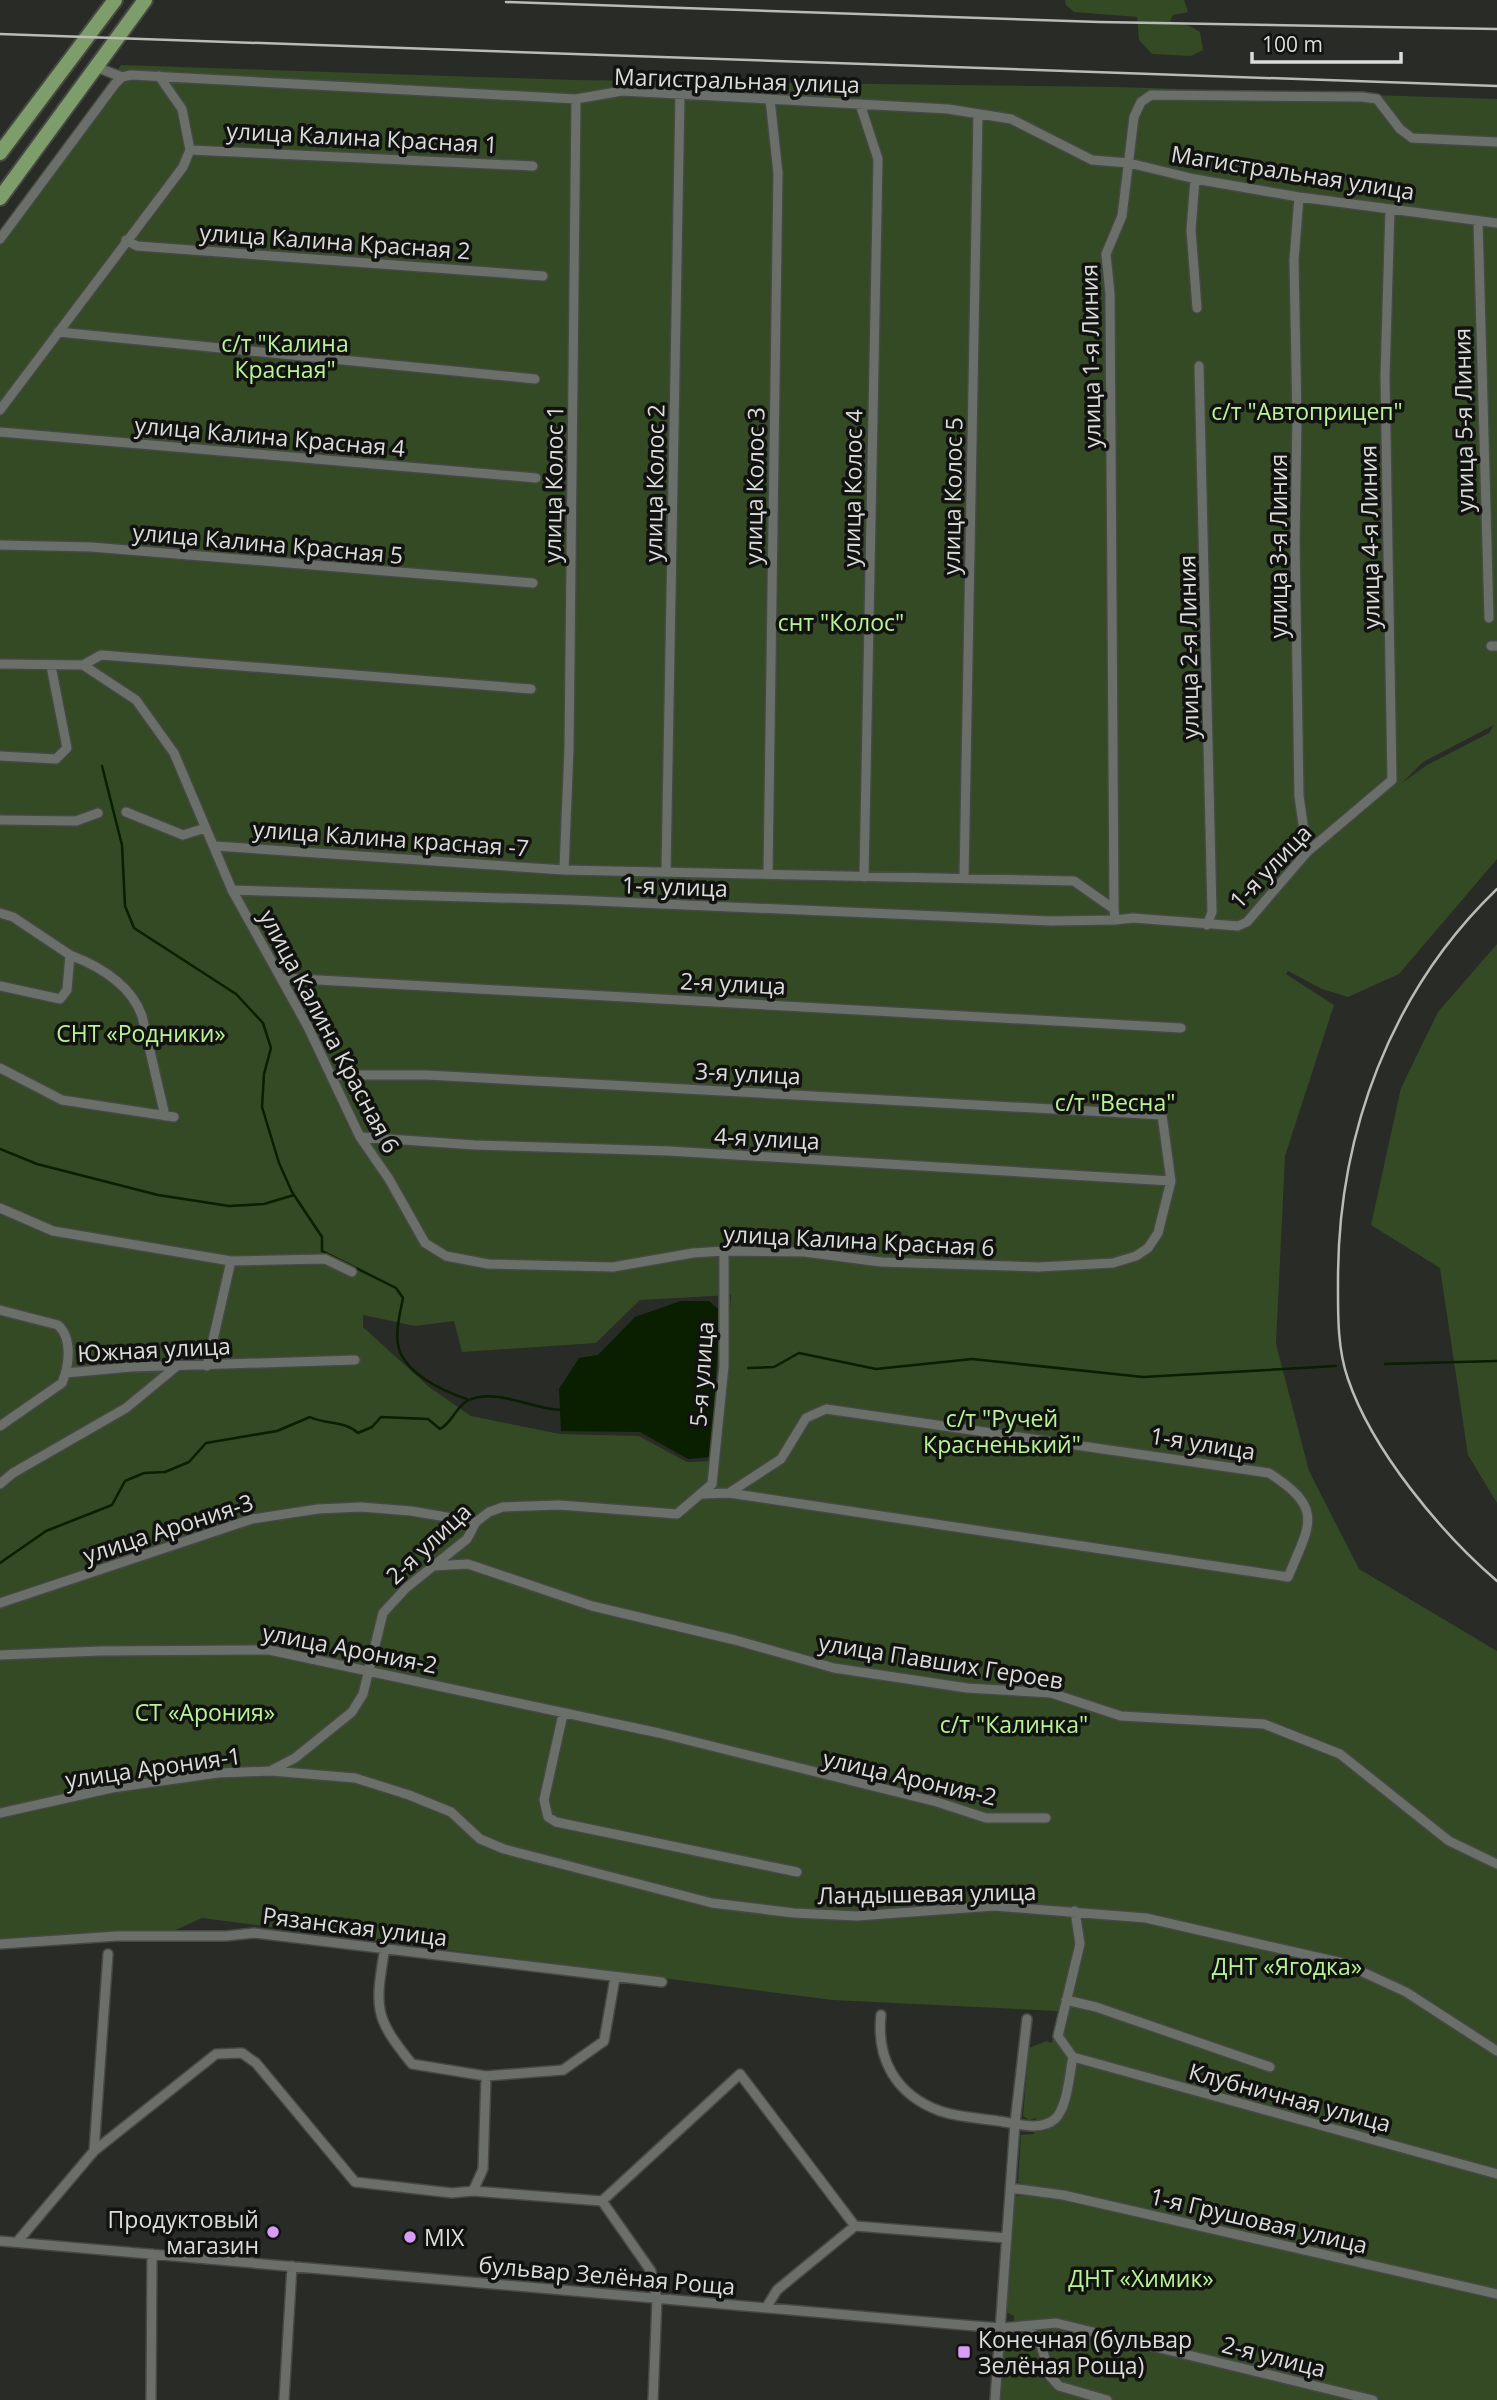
<svg xmlns="http://www.w3.org/2000/svg" width="1497" height="2400" font-family="'Open Sans',sans-serif">
  <style>
    .green { fill: #334a25; fill-rule: evenodd }
    .water { fill: #0a1e00 }
    .lines { fill: none; stroke-linecap: round; stroke-linejoin: round }
    .stream { stroke: #0a1e00; stroke-width: 2.5 }
    .minor-casing { stroke: #464844; stroke-width: 12 }
    .primary-casing { stroke: #464844; stroke-width: 18 }
    .minor { stroke: #6b6f69; stroke-width: 9 }
    .primary { stroke: #7d9d6a; stroke-width: 14 }
    .rail { stroke: #b9bbb7; stroke-width: 2.5 }
    .poi-dot { fill: #d89bf8; stroke: #121311; stroke-width: 2.5 }
    .labels { text-anchor: middle; dominant-baseline: central; stroke-width: 7; stroke-linejoin: round; paint-order: stroke }
    .street-label { font-size: 23px; fill: #dbddda; stroke: #121311 }
    .park-label { font-size: 23px; fill: #b9f396; stroke: #121311 }
    .poi-label { font-size: 23px; fill: #dbddda; stroke: #121311; text-anchor: start }
  </style>
  <rect width="100%" height="100%" fill="#282b26"/>
  <path class="green" d="M1065,0H1184L1188,12L1173,15L1170,21L1190,26L1200,32L1203,50L1191,56L1152,54L1139,40L1137,17L1074,12L1066,5Z
    M121,65L574,80L1118,87L1497,99V859L1399,974L1348,997L1322,989L1288,971L1286,974L1334,1005L1285,1156L1276,1344L1309,1471L1359,1569L1497,1651V2400H996L1002,2339L1013,2344L1014,2316L1004,2311L1014,2196L1027,2195L1028,2185L1018,2182L1021,2135L1034,2134L1036,2118L1029,2120L1023,2116L1029,2048L1046,2041L1052,2043L1058,2011L832,2000L202,1918L158,1938L0,1939V234ZM1494,725L1489,733L1427,765L1402,783L1423,762ZM731,1295L720,1461L687,1462L639,1436L560,1434L471,1416L429,1387L363,1327V1315L415,1326L454,1321L462,1352L596,1343L640,1300Z
    M1497,944V1503L1468,1455L1440,1268L1371,1225L1401,1088L1438,1012Z"/>
  <path class="water" d="M681,1301H709L720,1311L711,1457L688,1459L640,1432L561,1431L559,1389L579,1358L598,1355L635,1317Z"/>
  <g class="lines">
    <path class="stream" d="M102,766L122,845L125,906L134,928L236,994L263,1023L271,1048L264,1074L262,1107L279,1163L292,1192L322,1237V1251L396,1288L403,1298C400,1314 393,1338 401,1354C412,1377 446,1392 469,1400
      M0,1149L37,1164L158,1195L229,1206L264,1204L294,1195
      M1385,1364L1497,1361
      M748,1368L774,1367L799,1353L876,1369L972,1359L1143,1377L1336,1366
      M0,1563L46,1531L112,1505L125,1481L144,1473L165,1472L189,1462L206,1443L277,1431L310,1417C326,1425 344,1420 358,1433L372,1427L381,1417L428,1419L440,1429C452,1423 455,1408 467,1401C495,1387 532,1409 561,1410"/>
    <g class="minor-casing">
      <path id="minor" d="M96,67L122,77
        M860,104L878,159L864,877
        M190,150L533,166
        M1195,179L1191,230L1197,308
        M1299,197L1294,260L1297,419L1295,541L1299,796L1307,852
        M1478,221L1489,618
        M0,239L115,84L122,77L131,75L576,99L622,91L948,109L1011,119L1092,160L1129,163L1195,179L1299,197L1497,223
        M126,240L137,246L543,276
        M58,332L535,379
        M1199,366L1212,912L1207,925
        M0,410L183,167L190,150L182,109L159,76
        M0,432L536,478
        M0,545L91,547L533,583
        M1491,646H1497
        M0,664L83,665L101,655L531,689
        M83,665L136,700L174,753L232,890L308,1027L360,1137L389,1179L425,1243L446,1256L488,1264L613,1267L693,1253L724,1251L804,1252L881,1262L1039,1267L1113,1263L1136,1256L1148,1248L1158,1233L1171,1181L1162,1115L427,1075H332
        M0,756L56,759L67,748L51,666
        M126,812L183,835L205,828
        M0,820L76,821L98,813
        M215,846L564,870L1074,881L1114,909L1115,920L1133,918L1238,926L1247,922L1307,852L1392,780L1385,377L1390,209
        M564,870L569,749L576,99
        M666,872L680,94
        M768,874L778,173L770,99
        M964,878L978,114
        M232,890L572,900L1051,921L1115,920
        M1114,909L1110,294L1106,254L1122,216L1134,117L1141,102L1151,95L1362,97L1377,99L1400,129L1412,138L1497,142
        M0,913L13,917L70,955
        M283,978L1181,1028
        M0,986L60,999L67,990L70,955C99,966 131,985 142,1016L165,1116
        M0,1068L62,1100L174,1117
        M360,1137L475,1145L669,1151L1171,1181
        M0,1208L53,1231L231,1261L325,1259L352,1272
        M0,1310L58,1325C73,1339 69,1366 62,1383L0,1426
        M207,1366L231,1261
        M66,1373L131,1367L355,1360
        M0,1484L13,1473L126,1408L177,1366
        M702,1494L729,1493L1288,1577C1310,1524 1325,1509 1269,1473L826,1409L806,1418L781,1459L729,1493
        M433,1566L468,1564L592,1606L735,1640L834,1668L967,1688L1051,1693L1121,1716L1264,1724L1340,1754L1449,1841L1497,1864
        M0,1603L252,1519L318,1509L361,1507L411,1511L476,1522
        M0,1655L100,1651L269,1650L659,1733L937,1802L986,1818H1046
        M563,1714L544,1800L548,1817L556,1822L797,1872
        M272,1770L295,1758L352,1712L363,1694L383,1613L406,1588L467,1539L476,1522L489,1512L503,1507L559,1505L677,1514L712,1484L724,1366V1251
        M0,1813L112,1788L218,1773L271,1771L355,1778L409,1795L451,1812L480,1839L504,1849L712,1903L794,1913L857,1916L994,1906L1146,1918L1343,1963L1406,1992L1497,2051
        M0,1944L117,1936H226L254,1933L662,1982
        M385,1947C375,2008 373,2016 412,2064L486,2076L563,2070L604,2041L615,1978
        M1066,2000L1096,2007L1270,2067
        M881,2015C876,2059 896,2095 940,2111C958,2117 979,2118 998,2121C1015,2123 1040,2132 1055,2119C1068,2106 1069,2075 1073,2057
        M1073,2057L1497,2174
        M1073,2057L1058,2036L1080,1944L1075,1911
        M94,2151L108,1954
        M1011,2188L1063,2195L1497,2294
        M473,2191L483,2169L486,2076
        M602,2201L651,2271L657,2299L653,2400
        M0,2241L951,2324L1001,2328L1056,2323L1373,2400
        M17,2242L94,2151L216,2054L242,2053L256,2063L355,2182L452,2193L473,2191L602,2201L740,2074L855,2226L1007,2238
        M766,2308L777,2290L855,2226
        M1028,2326L1041,2345L1050,2376L1059,2386L1107,2400
        M151,2400L152,2254
        M284,2400L292,2266
        M995,2400L1015,2123L1027,2019"/>
    </g>
    <g class="primary-casing">
      <path id="primary" d="M0,153L115,0
        M0,198L145,0"/>
    </g>
    <use href="#minor" class="minor"/>
    <use href="#primary" class="primary"/>
    <path class="rail" d="M506,2L1099,22L1497,29
      M0,34L1497,86
      M1497,889C1391,991 1338,1133 1338,1280C1338,1312 1337,1348 1348,1379C1372,1450 1441,1533 1497,1581"/>
  </g>
  <g class="poi-dot">
    <circle cx="273" cy="2232" r="7"/>
    <circle cx="410" cy="2237" r="7"/>
    <rect x="957" y="2345" width="14" height="14" rx="3.5"/>
  </g>
  <g class="labels">
    <g class="street-label">
      <text transform="translate(737 80) rotate(2)">Магистральная улица</text>
      <text transform="translate(362 137) rotate(3)">улица Калина Красная 1</text>
      <text transform="translate(1293 172) rotate(9)">Магистральная улица</text>
      <text transform="translate(335 241) rotate(4)">улица Калина Красная 2</text>
      <text transform="translate(1090 356) rotate(-91)">улица 1-я Линия</text>
      <text transform="translate(1463 420) rotate(-91)">улица 5-я Линия</text>
      <text transform="translate(270 436) rotate(5)">улица Калина Красная 4</text>
      <text transform="translate(654 483) rotate(-89)">улица Колос 2</text>
      <text transform="translate(553 484) rotate(-89)">улица Колос 1</text>
      <text transform="translate(754 486) rotate(-89)">улица Колос 3</text>
      <text transform="translate(852 488) rotate(-89)">улица Колос 4</text>
      <text transform="translate(952 496) rotate(-89)">улица Колос 5</text>
      <text transform="translate(1369 537) rotate(-91)">улица 4-я Линия</text>
      <text transform="translate(268 543) rotate(5)">улица Калина Красная 5</text>
      <text transform="translate(1278 546) rotate(-90)">улица 3-я Линия</text>
      <text transform="translate(1188 647) rotate(-91)">улица 2-я Линия</text>
      <text transform="translate(391 838) rotate(4)">улица Калина красная -7</text>
      <text transform="translate(1270 866) rotate(-46)">1-я улица</text>
      <text transform="translate(675 886) rotate(2)">1-я улица</text>
      <text transform="translate(733 983) rotate(3)">2-я улица</text>
      <text transform="translate(330 1031) rotate(62)">улица Калина Красная 6</text>
      <text transform="translate(748 1073) rotate(3)">3-я улица</text>
      <text transform="translate(767 1138) rotate(3)">4-я улица</text>
      <text transform="translate(859 1240) rotate(3)">улица Калина Красная 6</text>
      <text transform="translate(154 1349) rotate(-3)">Южная улица</text>
      <text transform="translate(701 1374) rotate(-86)">5-я улица</text>
      <text transform="translate(1203 1443) rotate(9)">1-я улица</text>
      <text transform="translate(168 1528) rotate(-18)">улица Арония-3</text>
      <text transform="translate(428 1543) rotate(-43)">2-я улица</text>
      <text transform="translate(350 1648) rotate(11)">улица Арония-2</text>
      <text transform="translate(941 1661) rotate(9)">улица Павших Героев</text>
      <text transform="translate(153 1767) rotate(-8)">улица Арония-1</text>
      <text transform="translate(910 1777) rotate(13)">улица Арония-2</text>
      <text transform="translate(927 1893) rotate(-1)">Ландышевая улица</text>
      <text transform="translate(355 1926) rotate(7)">Рязанская улица</text>
      <text transform="translate(1290 2097) rotate(15)">Клубничная улица</text>
      <text transform="translate(1259 2220) rotate(13)">1-я Грушовая улица</text>
      <text transform="translate(607 2275) rotate(5)">бульвар Зелёная Роща</text>
      <text transform="translate(1274 2356) rotate(14)">2-я улица</text>
    </g>
    <g class="park-label">
      <text x="285" y="343">с/т "Калина<tspan x="285" dy="26">Красная"</tspan></text>
      <text x="1307" y="411">с/т "Автоприцеп"</text>
      <text x="841" y="622">снт "Колос"</text>
      <text x="141" y="1033">СНТ «Родники»</text>
      <text x="1115" y="1102">с/т "Весна"</text>
      <text x="1002" y="1418">с/т "Ручей<tspan x="1002" dy="26">Красненький"</tspan></text>
      <text x="205" y="1712">СТ «Арония»</text>
      <text x="1014" y="1724">с/т "Калинка"</text>
      <text x="1287" y="1966">ДНТ «Ягодка»</text>
      <text x="1141" y="2278">ДНТ «Химик»</text>
    </g>
    <g class="poi-label">
      <text x="259" y="2219" text-anchor="end">Продуктовый<tspan x="259" dy="26">магазин</tspan></text>
      <text x="424" y="2237">MIX</text>
      <text x="978" y="2339">Конечная (бульвар<tspan x="978" dy="26">Зелёная Роща)</tspan></text>
    </g>
  </g>
  <path d="M1252 52v10h149v-10" fill="none" stroke="#dbddda" stroke-width="3.5"/>
  <text x="1262" y="52" font-size="21" fill="#dbddda" stroke="#121311" stroke-width="5" paint-order="stroke">100 m</text>
</svg>
